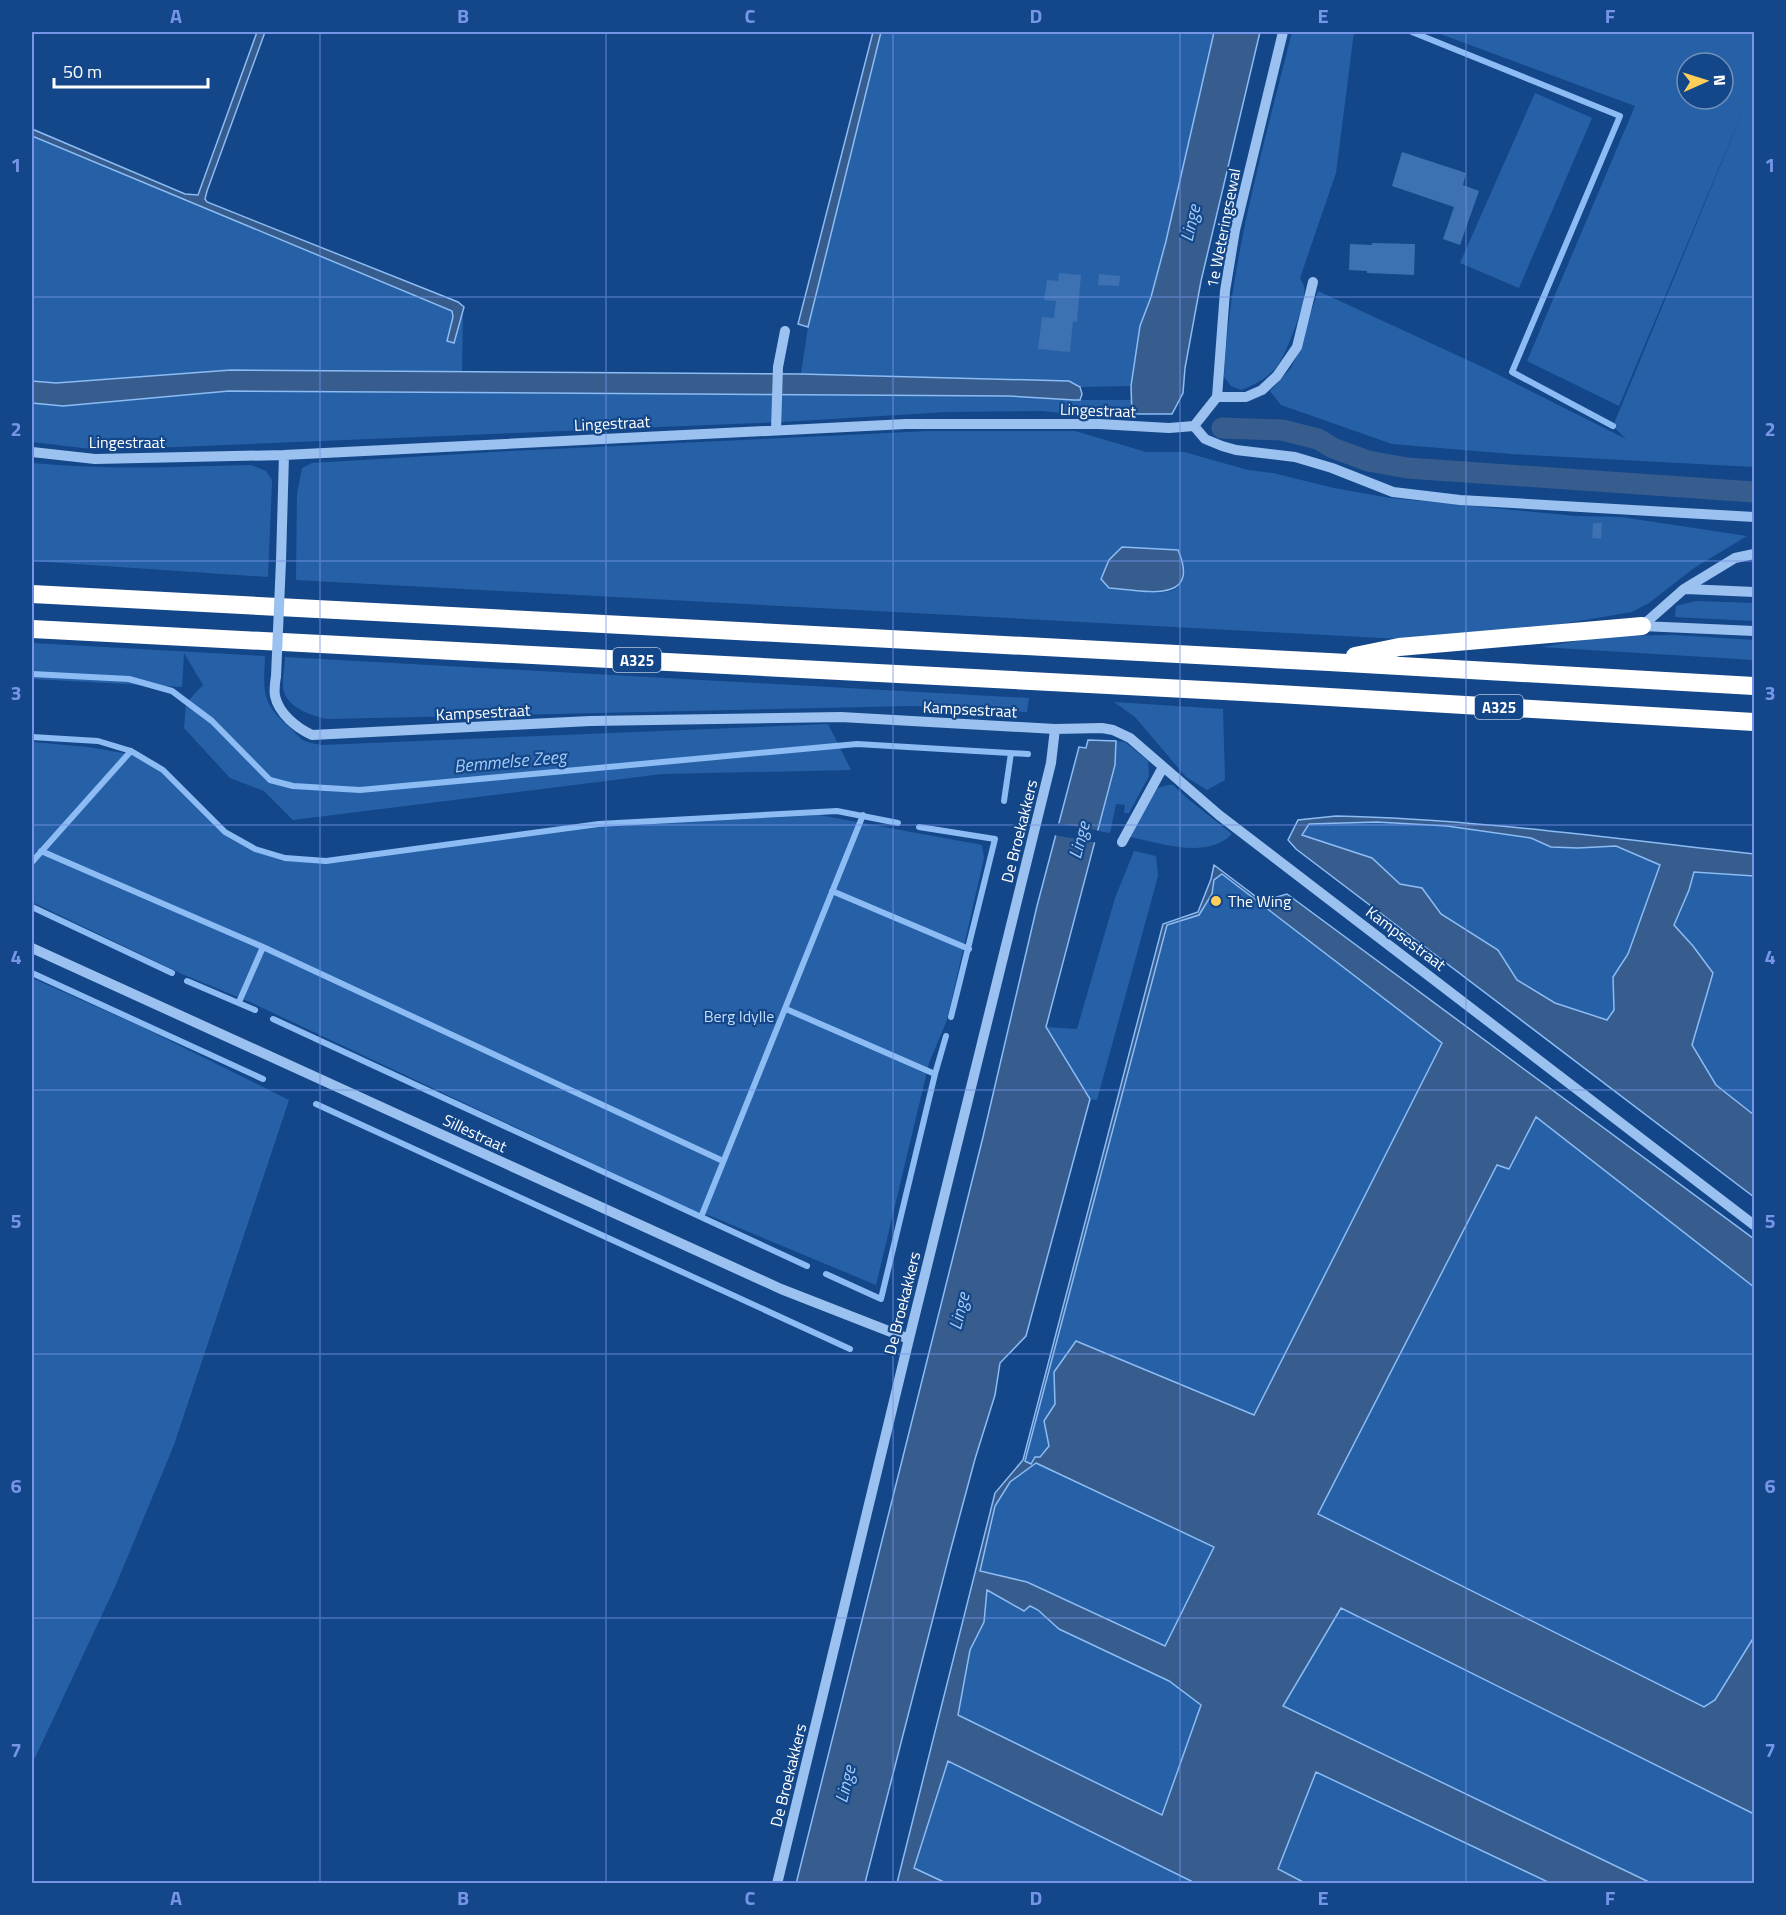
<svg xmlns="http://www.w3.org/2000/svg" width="1786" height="1915" font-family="'Titillium Web',sans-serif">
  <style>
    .green { fill: #2661a8; fill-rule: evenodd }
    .water { fill: #375d8f; stroke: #8cbcf3; stroke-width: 1.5; fill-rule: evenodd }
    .pier { fill: #144789 }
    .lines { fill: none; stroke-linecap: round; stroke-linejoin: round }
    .stream { stroke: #8cbcf3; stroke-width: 6 }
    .canal { stroke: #375d8f; stroke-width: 21 }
    .building { fill: #3d71b2 }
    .minor { stroke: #9ac1ef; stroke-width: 10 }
    .highway { stroke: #fff; stroke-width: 18 }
    .minor-bridge { stroke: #9ac1ef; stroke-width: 10 }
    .grid { fill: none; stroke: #7795e8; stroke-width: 1.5; stroke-opacity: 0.55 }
    .poi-dot { fill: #ffcf59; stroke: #144789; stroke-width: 2 }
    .labels { text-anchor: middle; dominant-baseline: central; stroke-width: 4.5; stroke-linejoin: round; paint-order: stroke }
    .shield { fill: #144789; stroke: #b8c8dc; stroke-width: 1.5 }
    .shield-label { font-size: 15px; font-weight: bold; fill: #fff }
    .street-label { font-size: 16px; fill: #fff; stroke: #144789 }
    .poi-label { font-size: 16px; fill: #fff; stroke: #144789; text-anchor: start }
    .park-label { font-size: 16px; fill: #c1dbfb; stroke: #144789 }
    .water-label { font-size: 18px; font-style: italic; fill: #a6cbf7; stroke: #144789 }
    .neatline { fill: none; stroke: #7795e8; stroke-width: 2 }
    .grid-label { font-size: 20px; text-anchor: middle; font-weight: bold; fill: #7795e8 }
  </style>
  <rect width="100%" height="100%" fill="#144789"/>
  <path class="green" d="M881,32H1214L1166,241L1151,297L1140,326L1131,386L1080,387L1069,381L801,374L808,327Z
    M1292,32H1354L1336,173L1300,278C1301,281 1303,283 1304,286C1307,302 1285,359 1274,370C1264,380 1254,385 1241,390L1231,386L1224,377C1230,259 1264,145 1292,32Z
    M1435,32H1754V467L1511,454L1392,444L1281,405L1270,391L1291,368L1296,358L1318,291L1489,370L1626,439L1613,426L1750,94L1619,406L1527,361L1635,106ZM1687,63H1723V99H1687Z
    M1535,93L1592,118L1519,288L1460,263Z
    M32,136L452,311L453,317L447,341L454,342L463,313L462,372L437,371L56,383L32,381Z
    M229,391L1008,396L1074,400H1131L1132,414L1083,415L1041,411L947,412L782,422L128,449H91L32,442V403L63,406Z
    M929,431H1075L1146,452H1184L1248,470L1273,473L1334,488L1390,498L1576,516L1621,517L1747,536L1694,568L1649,603L1632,612L1490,636L1437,641L296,580L297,494L302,468L312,463L512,451ZM1183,563C1183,572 1184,583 1175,589C1163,597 1124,589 1109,588Z
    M32,463C105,470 178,467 251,465L266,471L272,480L268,577L32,561Z
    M1696,601L1754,603V621L1675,617L1676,606Z
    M1674,635L1754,640V660L1541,647L1609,636Z
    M32,643L265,656C264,690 260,701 287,725C304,740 297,741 322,745L828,724L851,770L662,774L293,820L264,791L230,778L184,728L186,703L203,685L184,653L182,687L32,679Z
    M285,657L1029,698L1027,712L912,706L328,719C312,716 290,709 284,692C281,683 285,667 285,657Z
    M1114,702L1223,709L1225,780L1207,790L1186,777L1135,717Z
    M1116,741L1125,742L1148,761L1149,776L1129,813H1124L1125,805L1116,804L1110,833L1098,831L1115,765Z
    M32,742L88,747L134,755L161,771L224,833L254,849L285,859L326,862L602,827L819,815L982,845L984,858L947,1020L929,1063L876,1285L708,1215L696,1212L250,1002L182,974L32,902Z
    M1168,785H1173L1188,799L1232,834C1206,860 1161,843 1130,837L1155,792L1158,788Z
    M1376,822L1447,826L1531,838L1551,847L1616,846L1660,865L1628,954L1613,977L1614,1010L1606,1021L1555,1003L1517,980L1498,950L1441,914L1422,888L1400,884L1372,858L1301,835L1308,824Z
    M1134,851L1156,856L1158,876L1097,1100L1090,1099L1046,1027L1077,1029L1115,898Z
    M1694,872L1754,876V1115L1716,1085L1692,1045L1713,973L1693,946L1673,925L1689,890Z
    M1222,874L1442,1043L1254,1415L1076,1341L1054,1372L1055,1404L1044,1421L1049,1446L1031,1464L1024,1462L1167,925L1199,915L1211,894L1214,880Z
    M32,978L142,1027L289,1100L174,1445L115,1587L32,1764Z
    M1536,1117L1754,1287V1637L1715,1700L1704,1707L1318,1514L1497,1164L1509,1169Z
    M1036,1463L1214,1547L1165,1646L1027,1582L979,1571L995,1506L1010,1482Z
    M987,1590L1023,1611L1030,1606L1038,1610L1059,1629L1169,1681L1201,1705L1162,1815L958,1715L970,1650L984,1622Z
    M1340,1608L1754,1814V1883H1651L1283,1707Z
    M948,1760L1195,1883H946L914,1868Z
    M1316,1771L1550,1883H1305L1278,1870Z"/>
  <path class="water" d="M257,32H265L207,191L205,199L207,202L458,302L464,307L454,343L447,341L453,317L452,311L32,136V129L185,194L198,195Z
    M873,32H881L808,327L798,324Z
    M1214,32H1260L1201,281L1185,368L1183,393L1172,414H1132L1131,386L1140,326L1151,297L1166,241Z
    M231,370L801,374L1069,381L1080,387L1082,394L1080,400H1074L1008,396L229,391L63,406L32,403V381L56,383Z
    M1122,547L1178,550C1202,606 1141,590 1109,588L1101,579L1109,560Z
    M1088,740L1116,741L1115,765L1046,1027L1090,1099L1026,1336L1000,1363L995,1395L975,1459L950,1552L865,1883L796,1884L983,1137L1037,906L1079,747L1086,748Z
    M1336,816C1476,819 1615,839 1754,854V876L1694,872L1689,890L1674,925L1693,946L1713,973L1692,1045L1716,1085L1754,1115V1197L1296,849L1288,840L1298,820ZM1377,822L1447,826L1531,838L1551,847L1578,848L1616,846L1660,865L1628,954L1613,977L1614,1010L1607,1020L1555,1003L1517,980L1498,950L1441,914L1422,888L1400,884L1372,858L1302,835L1309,824Z
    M1214,865L1271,908L1273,898L1287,894L1754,1239V1287L1536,1117L1509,1169L1497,1165L1318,1514L1704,1707L1715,1700L1754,1637V1814L1341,1608L1283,1706L1651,1883H1550L1316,1772L1278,1869L1305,1883H1195L948,1761L914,1868L946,1883H897L995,1493L1023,1460L1163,924L1198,912L1211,879ZM1222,874L1442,1043L1254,1415L1076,1341L1054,1372L1055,1404L1044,1421L1049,1446L1040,1457H1035L1031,1464L1025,1461L1167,925L1199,915L1212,894L1214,880ZM1036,1463L1214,1547L1165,1646L1027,1582L980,1571L995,1506L1010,1482ZM987,1590L1024,1611L1030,1606L1038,1610L1059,1629L1169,1681L1201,1705L1162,1815L958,1715L970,1650L984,1622Z"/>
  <path class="pier" d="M1056,823L1101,831L1098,843L1053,835Z"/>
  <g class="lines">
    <path class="stream" d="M1412,32L1620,116L1512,372L1613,426
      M32,674L129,679L172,691L212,721L270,780L293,786L360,790L857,744L1028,754
      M32,737L98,741L131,751L163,770L225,832L255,849L285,858L326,861L599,824L837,811L898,823
      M1004,801L1011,753
      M919,827L995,839L951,1017
      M41,851L263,947L723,1161
      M32,862L131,751
      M832,891L969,949
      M32,907L172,973
      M32,973L263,1079
      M187,981L255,1010
      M239,1002L263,947
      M786,1009L935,1074
      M273,1019L807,1266
      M316,1104L850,1349
      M701,1217L863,815
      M826,1274L881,1299L935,1074L946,1036"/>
    <path class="canal" d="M1222,428L1282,430L1318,439L1333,448L1368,461L1407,468L1754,492"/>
  </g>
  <path class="building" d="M1402,152L1466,173L1463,185L1479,191L1460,245L1443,239L1454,207L1392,186Z
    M1372,243L1415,244L1414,275L1367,273V271L1349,270L1350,244L1372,245Z
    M1059,273L1081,275L1077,322L1073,321L1070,352L1038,349L1042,317L1054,318L1056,301L1044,300L1047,280L1058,281Z
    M1099,274L1120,276L1119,286L1098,285Z
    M1593,523H1602L1601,539L1592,538Z"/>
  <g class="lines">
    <path class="minor" d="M1217,397H1246L1262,390L1277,376L1297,347L1313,282
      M1194,426L1205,439L1222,446L1236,450L1295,457L1332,468L1393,492L1460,500L1754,517
      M1194,426L1217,397L1225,291L1235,230L1283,32
      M776,430L778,367L785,331
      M32,452L95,459L284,455L906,424H1099L1169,428L1194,426
      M281,561L284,455
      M1686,589L1754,592
      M1642,626L1684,589L1735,558L1754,554
      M1642,626L1754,631
      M276,676C275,682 274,690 275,696C279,714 297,728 312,735L590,721L841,717L1055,729L1102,728L1113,730L1130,738L1219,815L1754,1225
      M1122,842L1163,767
      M32,948L781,1289L909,1339
      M777,1884L909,1339L1051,763L1055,729"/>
    <path class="highway" d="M32,594L1329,662L1754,686
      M32,629L1243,692L1754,722
      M1355,656L1399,647L1642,626"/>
    <path class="minor-bridge" d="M276,676L281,561"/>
  </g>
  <path class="grid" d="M320,32V1884M606,32V1884M893,32V1884M1180,32V1884M1466,32V1884M32,297H1754M32,561H1754M32,825H1754M32,1090H1754M32,1354H1754M32,1618H1754"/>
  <circle class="poi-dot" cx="1216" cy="901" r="6"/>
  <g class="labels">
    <g class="shield">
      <rect x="613" y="648" width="48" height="24" rx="4.5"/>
      <rect x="1475" y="695" width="48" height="24" rx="4.5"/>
    </g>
    <g class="shield-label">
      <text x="637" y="660">A325</text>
      <text x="1499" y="707">A325</text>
    </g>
    <g class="street-label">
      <text transform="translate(1223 228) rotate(-79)">1e Weteringsewal</text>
      <text transform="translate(1098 410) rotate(2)">Lingestraat</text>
      <text transform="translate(612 423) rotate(-3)">Lingestraat</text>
      <text x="127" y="442">Lingestraat</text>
      <text transform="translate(970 709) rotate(3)">Kampsestraat</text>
      <text transform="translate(483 712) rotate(-3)">Kampsestraat</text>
      <text transform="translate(1019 831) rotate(-76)">De Broekakkers</text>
      <text transform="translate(1406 938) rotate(37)">Kampsestraat</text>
      <text transform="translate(475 1133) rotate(25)">Sillestraat</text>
      <text transform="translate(902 1303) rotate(-76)">De Broekakkers</text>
      <text transform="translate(788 1775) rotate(-76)">De Broekakkers</text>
    </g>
    <g class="poi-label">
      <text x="1228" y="901">The Wing</text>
    </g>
    <g class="park-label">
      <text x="739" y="1016">Berg Idylle</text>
    </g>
    <g class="water-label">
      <text transform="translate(1190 223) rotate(-77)">Linge</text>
      <text transform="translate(510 761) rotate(-5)">Bemmelse Zeeg</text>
      <text transform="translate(1079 840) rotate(-75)">Linge</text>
      <text transform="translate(959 1311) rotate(-76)">Linge</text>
      <text transform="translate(845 1784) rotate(-76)">Linge</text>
    </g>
  </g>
  <rect width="1786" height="1915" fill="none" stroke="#144789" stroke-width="66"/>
  <g transform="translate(1705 81) rotate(87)"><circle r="28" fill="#144789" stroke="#7291b8" stroke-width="1.5"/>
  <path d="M0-4.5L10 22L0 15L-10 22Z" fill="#ffcf59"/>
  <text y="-9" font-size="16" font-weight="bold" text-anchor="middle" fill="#ffffff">N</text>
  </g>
  <path d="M54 78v9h154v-9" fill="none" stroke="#ffffff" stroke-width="3"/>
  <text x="63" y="78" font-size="18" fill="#ffffff" stroke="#144789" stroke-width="4.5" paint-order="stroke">50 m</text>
  <rect x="33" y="33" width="1720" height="1849" class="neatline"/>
  <g class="grid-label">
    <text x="176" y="23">A</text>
    <text x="463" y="23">B</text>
    <text x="750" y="23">C</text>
    <text x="1036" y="23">D</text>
    <text x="1323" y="23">E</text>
    <text x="1610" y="23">F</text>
    <text x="16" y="172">1</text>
    <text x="1770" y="172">1</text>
    <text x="16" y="436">2</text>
    <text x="1770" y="436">2</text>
    <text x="16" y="700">3</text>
    <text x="1770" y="700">3</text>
    <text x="16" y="964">4</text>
    <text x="1770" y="964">4</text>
    <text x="16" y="1228">5</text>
    <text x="1770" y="1228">5</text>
    <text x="16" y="1493">6</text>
    <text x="1770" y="1493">6</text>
    <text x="16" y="1757">7</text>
    <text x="1770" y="1757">7</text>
    <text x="176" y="1905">A</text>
    <text x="463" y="1905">B</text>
    <text x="750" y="1905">C</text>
    <text x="1036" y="1905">D</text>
    <text x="1323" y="1905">E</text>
    <text x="1610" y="1905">F</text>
  </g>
</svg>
